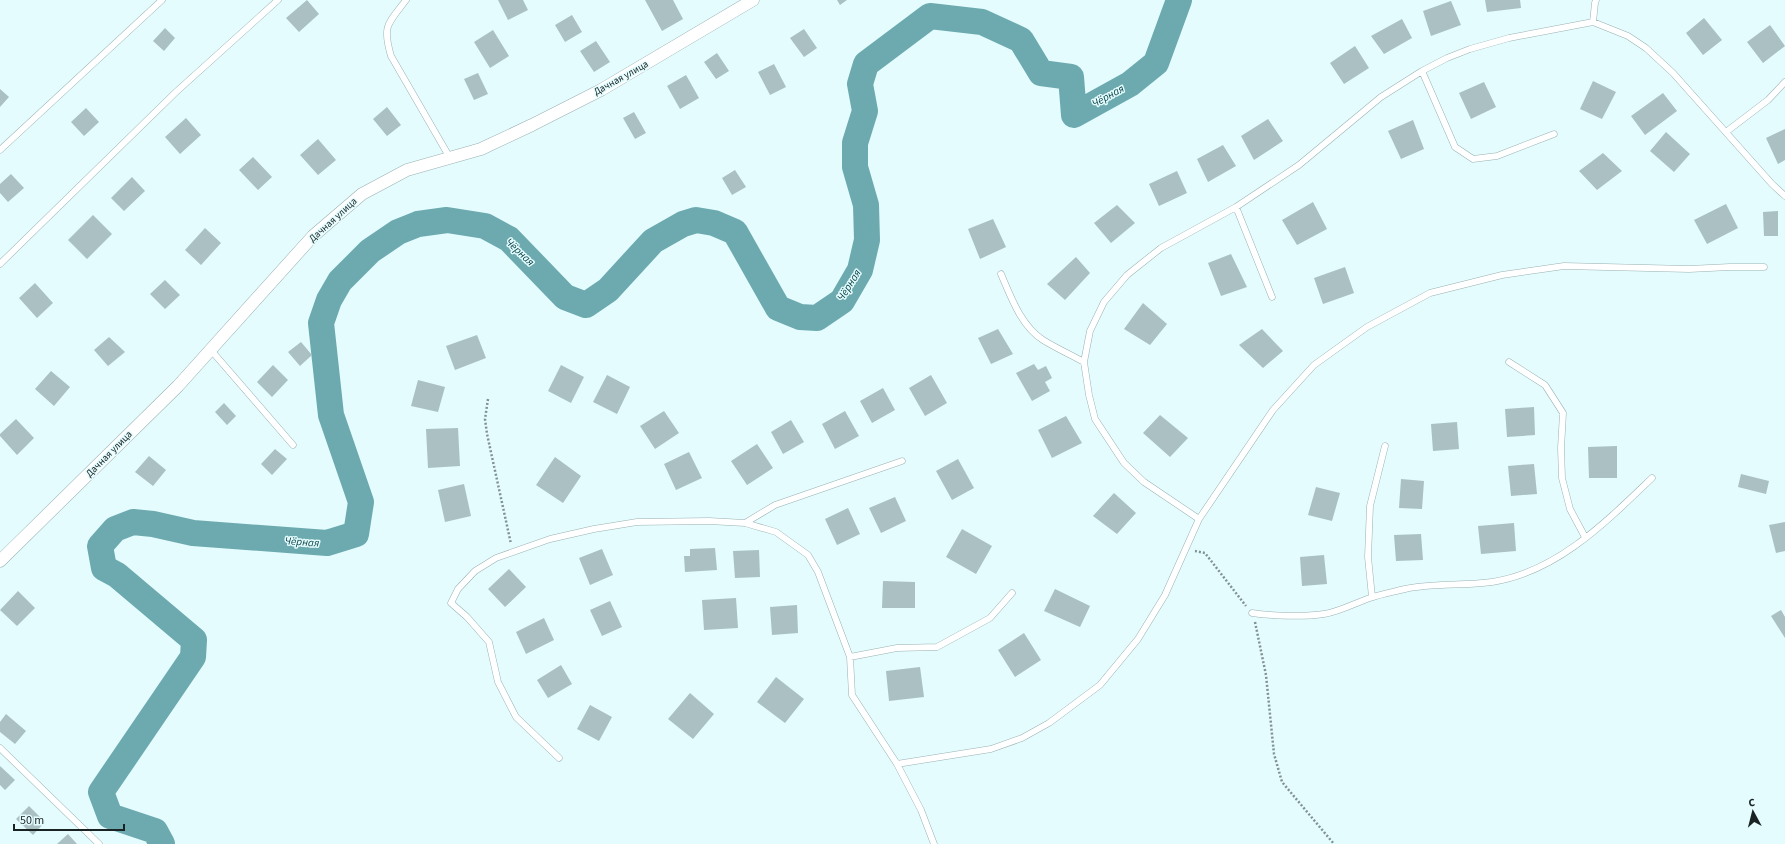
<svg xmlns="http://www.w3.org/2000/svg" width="1785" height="844" font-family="'Source Sans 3',sans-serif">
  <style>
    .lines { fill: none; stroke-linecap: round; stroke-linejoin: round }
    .river { stroke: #6caaaf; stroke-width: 26 }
    .building { fill: #aac0c2 }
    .lane-casing { stroke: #9ab1b2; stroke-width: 7 }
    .street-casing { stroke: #9ab1b2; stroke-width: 13 }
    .path { stroke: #819293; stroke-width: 2.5; stroke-dasharray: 2 2; stroke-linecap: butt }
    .lane { stroke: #fff; stroke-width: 6 }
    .street { stroke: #fff; stroke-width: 12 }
    .labels { text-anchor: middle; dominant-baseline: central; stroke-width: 3; stroke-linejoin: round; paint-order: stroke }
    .street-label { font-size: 10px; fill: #1a2323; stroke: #e4fcfe }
    .water-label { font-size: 11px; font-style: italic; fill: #0b454a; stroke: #e4fcfe }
  </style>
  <rect width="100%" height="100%" fill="#e4fcfe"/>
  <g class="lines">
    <path class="river" d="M162,844L155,831L110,816L101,792L193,657L194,640L117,575L104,568L100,546L115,529L133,522L153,524L193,533L327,543L356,534L361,502L331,415L321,323L329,300L340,281L370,251L398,232L418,224L447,220L485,226L509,239L565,297L586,305L608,290L653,241L683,224L696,220L714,223L735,232L778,308L800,317L817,318L842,301L860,270L867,240L866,205L855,167V143L865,111L860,84L866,64L930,16L982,22L1021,40L1041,73L1071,77L1074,115L1130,84L1156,63L1179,0"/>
  </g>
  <path class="building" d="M307,0L319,14L299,32L286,18Z
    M498,0H523L528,10L508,20Z
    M645,0H673L683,19L662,31Z
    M837,0H847L840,5Z
    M1485,0H1520L1521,8L1487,12Z
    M1451,1L1461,25L1431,36L1423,11Z
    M572,15L582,32L565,42L555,25Z
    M1704,18L1722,40L1703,55L1686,33Z
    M1402,19L1412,38L1384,54L1371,36Z
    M1770,25L1785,46L1763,63L1747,42Z
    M165,28L175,38L164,51L153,41Z
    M804,29L817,48L804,57L790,38Z
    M493,30L509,56L490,68L474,42Z
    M596,41L610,62L594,72L580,51Z
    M1355,46L1369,68L1344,84L1330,63Z
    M717,53L729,71L716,79L704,62Z
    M774,64L786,87L770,95L758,72Z
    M478,73L488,94L474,100L464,79Z
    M686,75L699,98L680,109L667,86Z
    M1593,81L1616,92L1602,119L1580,109Z
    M1484,82L1496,107L1471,119L1459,93Z
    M0,89L9,97L0,107Z
    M1663,93L1677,111L1645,135L1631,116Z
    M387,107L401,125L387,136L373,119Z
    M86,108L99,122L84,136L71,122Z
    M634,112L646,133L635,139L623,118Z
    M186,118L201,135L180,154L165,137Z
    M1268,119L1283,141L1254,160L1241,136Z
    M1413,120L1424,149L1401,159L1388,131Z
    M1785,129V160L1778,164L1766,138Z
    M1666,132L1690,154L1674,172L1650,151Z
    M318,139L336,160L318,175L300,155Z
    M1223,145L1236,166L1208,182L1197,159Z
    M1603,153L1622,171L1597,190L1579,171Z
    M253,157L272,177L258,190L239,170Z
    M735,170L746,187L732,195L722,178Z
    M1177,171L1187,193L1159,206L1149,184Z
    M11,174L24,188L8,202L0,193V184Z
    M132,177L145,191L124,211L111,198Z
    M1313,202L1327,229L1297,245L1282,220Z
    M1726,204L1738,228L1707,244L1694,220Z
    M1117,205L1135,223L1111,243L1094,223Z
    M1778,211V236H1764L1763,212Z
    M93,215L112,234L87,259L68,240Z
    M993,219L1006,247L980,259L968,229Z
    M205,228L221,243L201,265L185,250Z
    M1231,254L1247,287L1221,296L1208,263Z
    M1076,257L1090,273L1065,300L1047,284Z
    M1345,267L1354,293L1323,304L1314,278Z
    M165,280L180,295L165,309L150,294Z
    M35,283L53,303L37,318L19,298Z
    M1143,303L1167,324L1150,345L1124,329Z
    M998,329L1013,354L991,364L978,338Z
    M1262,329L1283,351L1263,368L1239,345Z
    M477,335L486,358L455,370L446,346Z
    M109,337L125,352L108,366L94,350Z
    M301,342L312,355L300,366L288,352Z
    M1034,364L1038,370L1046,366L1052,378L1045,382L1050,391L1032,401L1016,373Z
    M273,365L288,380L272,397L257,382Z
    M561,365L584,377L571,403L548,391Z
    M51,371L70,387L54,406L35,389Z
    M607,375L630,387L617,414L593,402Z
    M931,375L947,403L925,416L909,388Z
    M418,380L445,387L438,412L411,406Z
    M883,388L895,410L872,423L860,401Z
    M224,403L236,416L227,425L215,412Z
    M1534,407L1535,435L1507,437L1505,409Z
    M664,411L679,433L655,449L640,426Z
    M845,411L859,436L835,449L822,424Z
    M1160,415L1188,438L1170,457L1143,433Z
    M1066,416L1082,443L1052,458L1038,430Z
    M16,419L34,438L17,455L0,436V434Z
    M791,420L804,442L783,454L771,432Z
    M1457,422L1459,449L1433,451L1431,424Z
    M458,428L460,466L428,468L426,429Z
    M757,444L773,468L747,485L731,461Z
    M1617,446V478H1589L1588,447Z
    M275,449L287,459L272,475L261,464Z
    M689,452L702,478L676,490L664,464Z
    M149,456L166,470L153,486L135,472Z
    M555,457L581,476L563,503L536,485Z
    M958,459L974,488L952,500L936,471Z
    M1534,464L1537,494L1511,496L1508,466Z
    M1741,474L1769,481L1766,494L1738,487Z
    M1401,479L1424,481L1422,509L1399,508Z
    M464,484L471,516L445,522L438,490Z
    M1316,487L1340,493L1332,521L1308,515Z
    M1114,493L1136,513L1117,534L1093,516Z
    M895,497L906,521L881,533L869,508Z
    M848,508L860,534L837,545L825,519Z
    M1785,522V551L1776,553L1769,525Z
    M1514,523L1516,551L1481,554L1478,526Z
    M962,529L992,546L976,574L946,557Z
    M1421,534L1423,560L1396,561L1394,535Z
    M715,548L717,570L685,572L684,556H690V549Z
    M602,549L613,575L590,585L579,558Z
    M759,550L760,577L735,578L733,551Z
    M1324,555L1327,584L1302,586L1300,557Z
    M509,569L526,587L505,607L488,589Z
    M883,581L915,582V608H882Z
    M1055,589L1090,606L1080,627L1044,611Z
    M18,591L35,608L17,626L0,610Z
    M736,598L738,628L704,630L702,600Z
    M610,601L622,627L602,636L590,610Z
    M797,605L798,633L772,635L770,607Z
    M1781,610L1785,617V638L1771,616Z
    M544,618L554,640L526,654L516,632Z
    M1024,633L1041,660L1015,677L998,650Z
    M561,665L572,684L548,698L537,680Z
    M920,667L924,697L889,701L886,671Z
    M776,677L804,699L785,723L757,702Z
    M690,693L714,714L693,739L668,719Z
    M590,705L612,717L599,741L577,729Z
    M6,714L26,731L15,744L0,732V722Z
    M0,766L15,780L5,790L0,785Z
    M29,806L45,822L33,835L16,819Z
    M68,834L77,844H57Z"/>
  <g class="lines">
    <g class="lane-casing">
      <path id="lane" d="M406,0C388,24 382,25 391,56L450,158
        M1593,22L1595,3L1596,0
        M1422,71L1455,147L1473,159L1497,156L1554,134
        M1726,132L1768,100L1785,82
        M0,150L162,0
        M1236,207L1272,297
        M0,264L176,92L278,0
        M1001,274C1011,297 1021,326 1043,340C1056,348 1071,355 1084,362
        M210,349L293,445
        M1509,362L1545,385L1563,413L1561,448L1562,478L1570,509L1585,537
        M1199,519L1144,482L1124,463L1095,419L1089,395L1084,362L1090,331L1104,302L1127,275L1161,248L1236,207L1299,165L1381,97L1422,71L1447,58L1470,49L1509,38L1593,22L1628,36L1646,48L1673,73L1772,184L1785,196
        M745,523L775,505L902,461
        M1372,597L1368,557L1370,506L1385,446
        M1252,613C1271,616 1305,617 1324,614C1339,612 1355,603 1370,598C1381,594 1393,592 1405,589C1432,583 1464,586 1492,582C1557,572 1606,522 1652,478
        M850,657L897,648L937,647L990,618L1012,593
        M0,748L99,844
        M559,758L516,717L498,682L489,642L467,617L451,603L458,589L475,571L496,558L550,539L594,529L637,522L709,521L745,523L776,532L808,555L818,572L850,657L852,695L897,764L921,810L934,844
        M897,764L991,749L1022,738L1049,723L1100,685L1138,639L1165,595L1199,519L1273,410L1314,365L1367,327L1430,293L1502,275L1564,266L1689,269L1730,267H1764"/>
    </g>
    <g class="street-casing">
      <path id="street" d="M0,561L178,386L313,236L362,194L407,170L481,149L532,125L601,90L753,0"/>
    </g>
    <path class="path" d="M488,399L485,419L487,434L511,544
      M1195,551L1205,553L1246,606
      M1255,622L1266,675L1274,754L1282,782L1334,844"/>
    <use href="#lane" class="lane"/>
    <use href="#street" class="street"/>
  </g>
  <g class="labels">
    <g class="street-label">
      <text transform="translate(621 78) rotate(-29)">Дачная улица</text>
      <text transform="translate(333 220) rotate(-42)">Дачная улица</text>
      <text transform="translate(109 454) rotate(-45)">Дачная улица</text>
    </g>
    <g class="water-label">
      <text transform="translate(1108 96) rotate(-29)">Чёрная</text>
      <text transform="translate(520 252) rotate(43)">Чёрная</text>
      <text transform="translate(849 285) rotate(-58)">Чёрная</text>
      <text transform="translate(302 542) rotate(4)">Чёрная</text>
    </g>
  </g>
  <g transform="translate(1753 812) rotate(353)" stroke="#e4fcfe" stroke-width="3" paint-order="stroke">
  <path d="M0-3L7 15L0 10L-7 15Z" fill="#1a2323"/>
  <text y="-6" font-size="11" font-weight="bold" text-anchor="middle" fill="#1a2323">С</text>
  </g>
  <path d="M14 824v6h110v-6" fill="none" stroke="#1a2323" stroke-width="2"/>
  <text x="20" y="824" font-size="12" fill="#1a2323" stroke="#e4fcfe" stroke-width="3" paint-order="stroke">50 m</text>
</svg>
